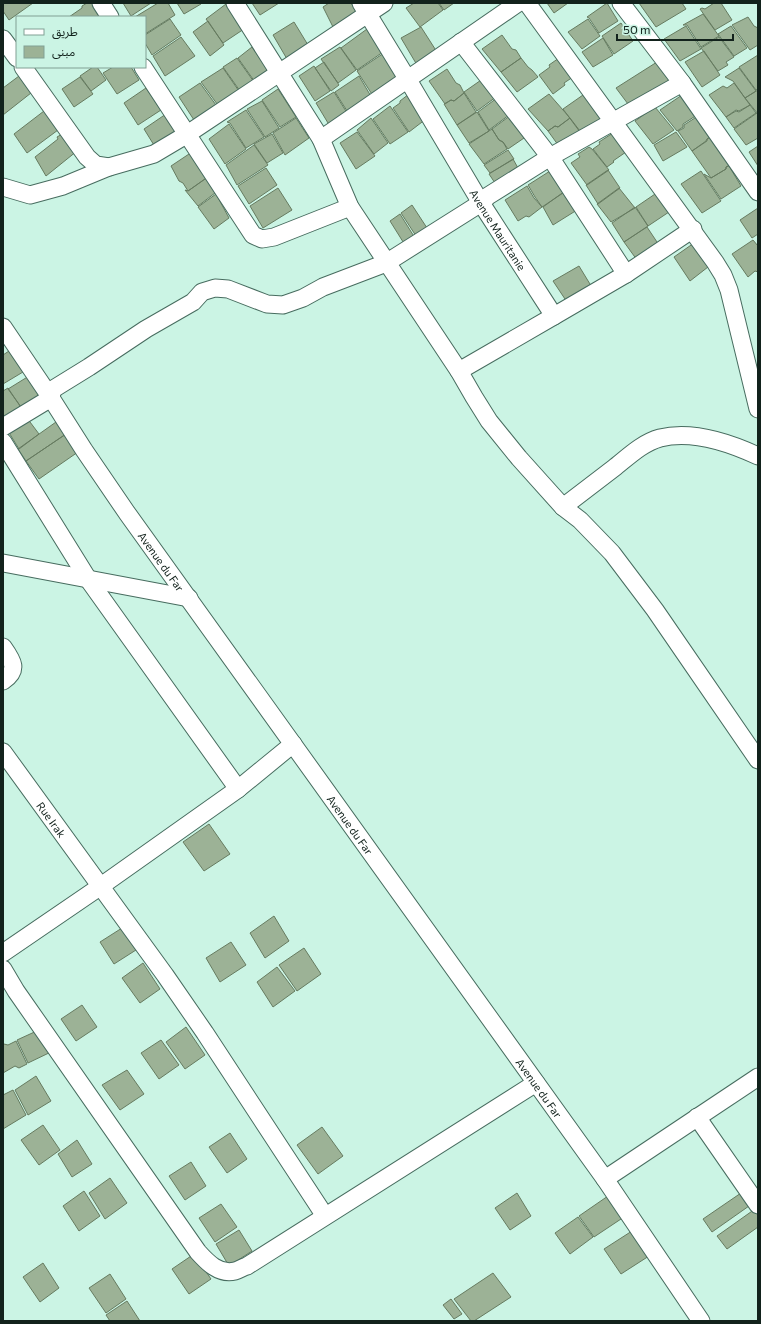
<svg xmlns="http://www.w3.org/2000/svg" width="761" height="1324" font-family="Commissioner,'Noto Sans Arabic',sans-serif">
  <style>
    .building { fill: #9cb296; stroke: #667b60 }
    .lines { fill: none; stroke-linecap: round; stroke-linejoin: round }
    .minor-casing { stroke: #476c5f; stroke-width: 19 }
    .minor { stroke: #fff; stroke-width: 17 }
    .labels { text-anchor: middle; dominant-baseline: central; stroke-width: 4; stroke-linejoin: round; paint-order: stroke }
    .street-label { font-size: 11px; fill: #12221c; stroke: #cbf4e4 }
  </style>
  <rect width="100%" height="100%" fill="#cbf4e4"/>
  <path class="building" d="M3,3H33L9,20L3,11Z
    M87,3H92L100,17H69L82,8V6Z
    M123,3H151L131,16Z
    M158,3H168L175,15L145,34V17H135Z
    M177,3H201V4L184,14Z
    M252,3H279L260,15Z
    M329,3H351L358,14L334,29L323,7Z
    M414,3H438L443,10L420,27L406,8Z
    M439,3H454L444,10Z
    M547,3H568L554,13Z
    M607,3L618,21L599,33L589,18L587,17Z
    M639,3H682L686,9L656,27Z
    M714,3H721L732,20L715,30L700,9L702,8L705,9Z
    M226,4L244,29L223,43L206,19Z
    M703,14L719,36L701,47L687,25H683Z
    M748,17L754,26L758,28V45L750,50L732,25Z
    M170,19L181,35L152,55L145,43V35Z
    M588,19L600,36L582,49L568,32Z
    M208,21L224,45L210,56L193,32Z
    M294,22L308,45L287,59L273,35Z
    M621,23L633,41L614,54L602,36Z
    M686,26L701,49L680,61L664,39Z
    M731,26L747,48L734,56L718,34Z
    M421,27L437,52L417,65L401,38Z
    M367,29L383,52L357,70L341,48Z
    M502,35L512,49L516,50L521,58L501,72L482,49Z
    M181,37L195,56L165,76L153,56Z
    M719,37L734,57L726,62L728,65L718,71L701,48Z
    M603,38L613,55L593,67L582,52Z
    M252,47L269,72L255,82L238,58Z
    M340,47L356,70L338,83L321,59Z
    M704,51L720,75L702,87L685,62Z
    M384,53L402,81L375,99L357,71Z
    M758,55V89L756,90L739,67Z
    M237,58L254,82L240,91L223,67Z
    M521,58L528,67L532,70L538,77L517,92L501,72Z
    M559,58L573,77L564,83L565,85L553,94L539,75L550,67L549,65Z
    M324,62L339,85L331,91L315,68Z
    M657,62L672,83L631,108L616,88Z
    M314,66L330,91L315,101L299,76Z
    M93,67H97L106,80L91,91L80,76Z
    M113,67H131L139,80L117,94L103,73Z
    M223,68L241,94L220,108L201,82Z
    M739,68L756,91L745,98L733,81L725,77Z
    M447,69L456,83L460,85L464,93L454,101L451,100L445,104L429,81Z
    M19,76L31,93L3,115V88Z
    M359,76L372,98L349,114L335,92Z
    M80,77L93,94L74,107L62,89Z
    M484,78L496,97L477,111L464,92Z
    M200,83L216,105L194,120L179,97Z
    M734,83L750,105L739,111L736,110L726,117L709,95L723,86L727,88Z
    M146,88L161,110L138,125L124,103Z
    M278,89L296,117L280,127L262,100Z
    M758,90V114L745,98Z
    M334,92L349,116L331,128L316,103Z
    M464,93L476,112L457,125L444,104L451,100L454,101Z
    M409,94L426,119L409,132L393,108L400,103V101Z
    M549,94L570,118L558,127L555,126L548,131L528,109Z
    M583,95L602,118L580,132L563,109Z
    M682,95L697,115L683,124V127L677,131L660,110Z
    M497,98L509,115L489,130L478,112Z
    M262,101L279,128L265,137L247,109Z
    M750,105L756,113L734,128L726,117L736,111L739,112Z
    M390,106L408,132L390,144L373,119Z
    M655,107L674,130L653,144L635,121Z
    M246,110L264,137L246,148L230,123L227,122Z
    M44,111L58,130L27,153L14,134Z
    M477,112L489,131L469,143L457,125Z
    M757,113L758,115V138L746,145L734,129Z
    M166,114L179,135L157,150L144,129Z
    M511,115L527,136L508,149L503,142L499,140L492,129Z
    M698,116L713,135L707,139L706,141L692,151L678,131L684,128V125Z
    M296,118L309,138L285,155L273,133Z
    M371,118L388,143L374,154L357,130Z
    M570,118L583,135L561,149L548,131L555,126L558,127Z
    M229,124L246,149L225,164L209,139Z
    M492,129L499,140L503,142L507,149L484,164L469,144Z
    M357,132L375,156L356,169L340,143Z
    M676,132L687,147L663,161L654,145Z
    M64,133L77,151L46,176L35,157L58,139L57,137Z
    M613,133L626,152L613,161L614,162L607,167L593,149L600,144L599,142Z
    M272,134L283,153L267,163L254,144Z
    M712,136L731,164L726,167V169L711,178L692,151L707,141V139Z
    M254,145L268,165L237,185L226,165Z
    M758,146V166L749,152Z
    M589,147L592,149L609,170L587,185L571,163L580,157L578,154Z
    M508,150L514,159L490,173L484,165Z
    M192,152L209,176L188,191L183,183L179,181L171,166Z
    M513,159L518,168L495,183L489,174Z
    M729,166L741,186L721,199L704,174L711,178L726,169V167Z
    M266,168L277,185L249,204L238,186Z
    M608,170L620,188L598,204L586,185Z
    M550,171L566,191L542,207L535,197L528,185Z
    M701,171L721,201L702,213L681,184Z
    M208,177L215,193L198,206L185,190L188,191Z
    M527,186L534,198L542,207L529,217L526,216L518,221L505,200Z
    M278,188L292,210L263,228L250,206Z
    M619,188L635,208L611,222L597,204Z
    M565,191L577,210L553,225L543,207Z
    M658,192L672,210L648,226L636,207Z
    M216,194L229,218L214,229L198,207Z
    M412,205L429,231L418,239L401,213Z
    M635,207L648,226L624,242L612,223Z
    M758,208V234L752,238L740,220Z
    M400,214L415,238L405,245L390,221Z
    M647,227L659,245L637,260L624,242Z
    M753,240L758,246V272L755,271L748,277L732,254Z
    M694,243L708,267L690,281L674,257Z
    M579,266L593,289L569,305L553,281Z
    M9,351L23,372L3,384V355Z
    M29,376L45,398L24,411L8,389Z
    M8,388L24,412L3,421V391Z
    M27,418L39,434L19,449L8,431Z
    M56,422L66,434L26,461L18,449Z
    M66,434L78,452L39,479L26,461Z
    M209,824L230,854L204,871L183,842Z
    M274,916L289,941L265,958L250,933Z
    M122,928L136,950L114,964L100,942Z
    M231,942L246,965L220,982L206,958Z
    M304,948L321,974L297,991L279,965Z
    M143,963L160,989L140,1003L122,978Z
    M277,967L295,991L273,1007L257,982Z
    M82,1005L97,1027L76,1041L61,1019Z
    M186,1027L205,1055L185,1069L166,1042Z
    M41,1029L53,1051L28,1063L17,1040Z
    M161,1040L179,1065L159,1079L141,1053Z
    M16,1041L27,1064L19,1068L15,1066L3,1073V1045L4,1044L8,1045Z
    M127,1070L144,1094L120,1110L102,1085Z
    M36,1076L51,1101L28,1115L15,1090Z
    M13,1090L26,1115L3,1129V1095Z
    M43,1125L60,1150L39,1165L21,1140Z
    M322,1127L343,1156L318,1174L297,1145Z
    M230,1133L247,1159L227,1173L209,1147Z
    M77,1140L92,1164L72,1177L58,1154Z
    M191,1162L206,1186L185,1200L169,1176Z
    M110,1178L127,1203L105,1219L89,1193Z
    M84,1191L100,1216L79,1231L63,1206Z
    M517,1193L531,1216L510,1230L495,1208Z
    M741,1193L749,1206L712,1232L703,1219Z
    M608,1196L624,1217L594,1237L579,1216Z
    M221,1204L237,1227L215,1242L199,1218Z
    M755,1209L758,1213V1227L727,1249L717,1236Z
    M578,1217L593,1237L570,1254L555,1233Z
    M239,1230L252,1251L229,1266L216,1244Z
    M632,1231L649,1256L621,1274L604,1249Z
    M194,1254L211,1279L189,1294L172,1269Z
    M43,1263L59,1288L40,1302L23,1277Z
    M493,1273L511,1297L474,1321H471L454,1299Z
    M110,1274L126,1299L106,1313L89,1288Z
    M451,1299L462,1314L454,1319L443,1305Z
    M127,1301L140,1321H110L106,1315Z"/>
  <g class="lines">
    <g class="minor-casing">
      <g id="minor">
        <path d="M101,3L110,17"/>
        <path d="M235,3L321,139L350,207L459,371L474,397L489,421L519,458L563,507L580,520L612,553L655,610L758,760"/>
        <path id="s1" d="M361,3L408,80L481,203L554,316L626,274L693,229"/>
        <path d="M527,3L715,262L723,275L729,290L758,409"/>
        <path d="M621,3L682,83L758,192"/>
        <path d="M3,39L17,58"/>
        <path d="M461,42L550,157L626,274"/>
        <path d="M23,67L87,157L96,165L109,167"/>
        <path d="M143,67L253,235L262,239L274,237L350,207"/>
        <path d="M321,139L518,3"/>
        <path d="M3,187L30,195L63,186L109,167L154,154L186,135L384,3"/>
        <path id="s2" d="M3,327L51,398L84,450L127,513L605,1179L701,1321"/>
        <path d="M459,371L554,316"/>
        <path d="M3,427L51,398L52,392L55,388L89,367L146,329L193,302L202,292L215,288L228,289L267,304L283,305L303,298L323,287L386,263L481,203L488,196L550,157L682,83"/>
        <path d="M3,442L88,579L238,789"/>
        <path d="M563,507C580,494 597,481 614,468C628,457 642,443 660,438C692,430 730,443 758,456"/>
        <path d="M3,563L189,598"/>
        <path d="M3,647C13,661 19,670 3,681"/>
        <path id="s3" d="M3,752L165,975L205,1033L325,1216"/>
        <path d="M3,953L101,886L238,789L293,744"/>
        <path d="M3,969L16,991L198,1252C207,1262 219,1275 235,1271C239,1270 243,1267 247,1266L536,1083"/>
        <path d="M697,1117L758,1205"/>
        <path d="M605,1179L758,1077"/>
      </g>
    </g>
    <use href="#minor" class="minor"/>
  </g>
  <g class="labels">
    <g class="street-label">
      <text stroke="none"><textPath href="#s1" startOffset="265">Avenue Mauritanie</textPath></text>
      <text stroke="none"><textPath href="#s2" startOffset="283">Avenue du Far</textPath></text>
      <text stroke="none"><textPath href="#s3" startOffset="83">Rue Irak</textPath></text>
      <text stroke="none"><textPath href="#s2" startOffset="607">Avenue du Far</textPath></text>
      <text stroke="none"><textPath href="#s2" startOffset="931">Avenue du Far</textPath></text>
    </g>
  </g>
  <rect width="761" height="1324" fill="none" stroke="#12221c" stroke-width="8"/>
  <rect x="16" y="16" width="130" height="52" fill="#cbf4e4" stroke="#81a094"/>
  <rect x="24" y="29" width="20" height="6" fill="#ffffff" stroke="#81a094"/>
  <text x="52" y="36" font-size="12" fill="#12221c">طريق</text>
  <rect x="24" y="46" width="20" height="12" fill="#9cb296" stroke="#81a094"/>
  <text x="52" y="56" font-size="12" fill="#12221c">مبنى</text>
  <path d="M617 34v6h116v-6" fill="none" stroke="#12221c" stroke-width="2"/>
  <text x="623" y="34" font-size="12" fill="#12221c" stroke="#cbf4e4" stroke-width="3" paint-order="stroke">50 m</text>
</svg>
